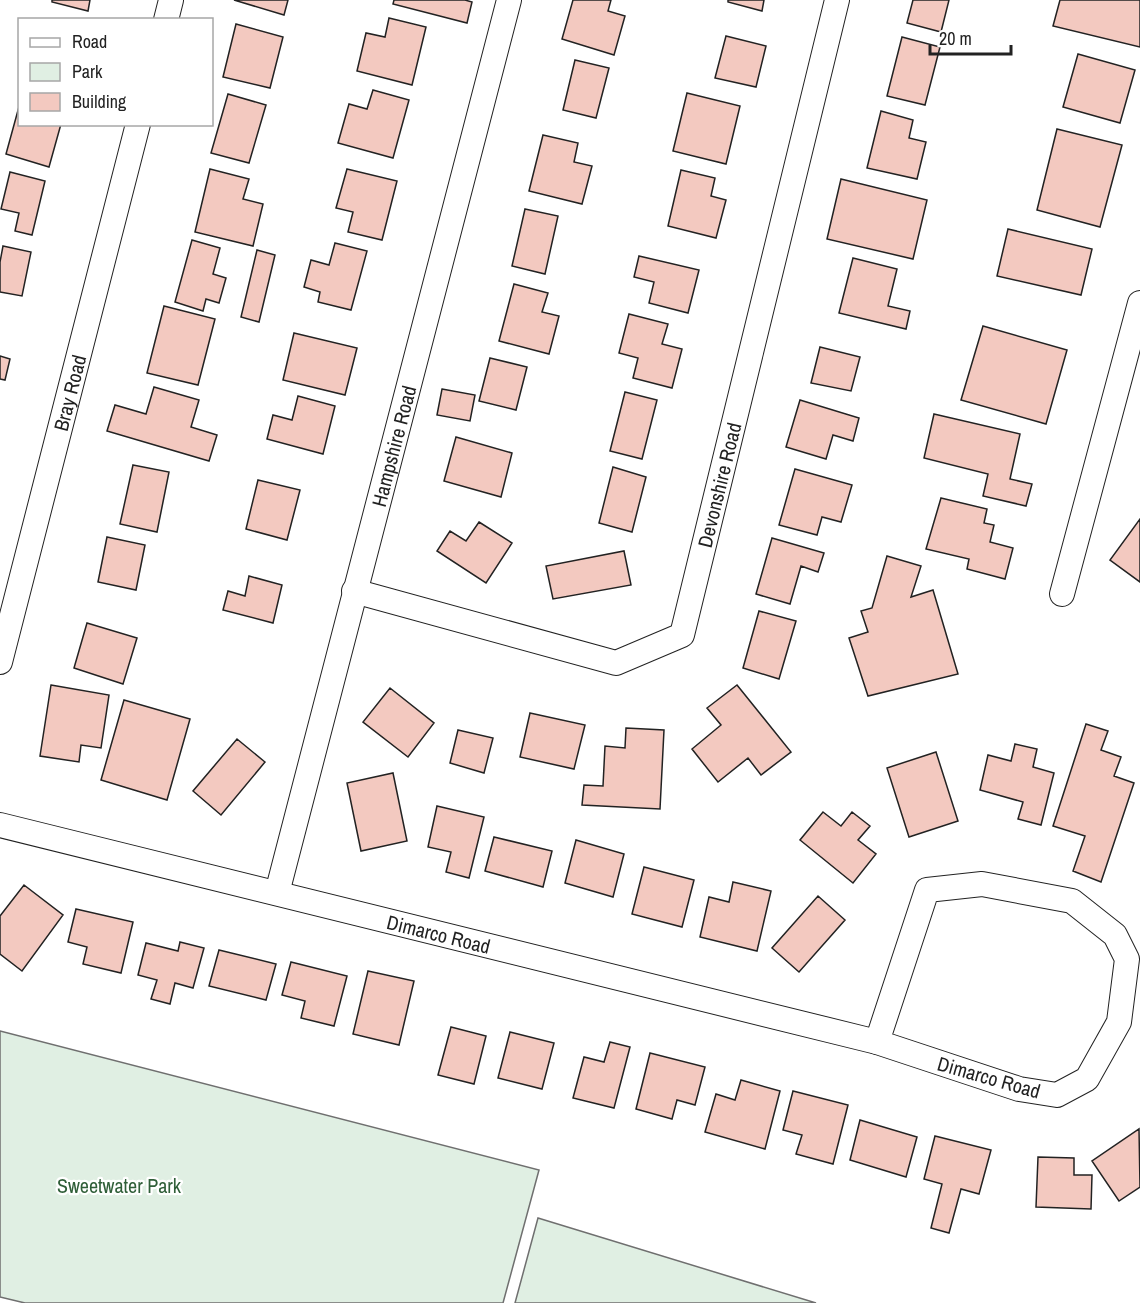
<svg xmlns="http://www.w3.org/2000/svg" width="1140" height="1303" font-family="'Archivo Narrow',sans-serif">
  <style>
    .green { fill: #e0efe3; stroke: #6f6f6f; stroke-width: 1.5 }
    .building { fill: #f3c9c0; stroke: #222; stroke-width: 1.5 }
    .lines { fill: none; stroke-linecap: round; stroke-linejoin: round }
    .street-casing { stroke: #222; stroke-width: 26 }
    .street { stroke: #fff; stroke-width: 24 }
    .labels { text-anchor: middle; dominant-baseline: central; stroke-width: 4.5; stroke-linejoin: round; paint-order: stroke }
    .street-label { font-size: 20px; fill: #222; stroke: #fff }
    .park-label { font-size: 20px; fill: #2f5e38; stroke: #fff }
  </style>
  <rect width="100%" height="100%" fill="#fff"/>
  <path class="green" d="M0,1031L539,1170L503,1303H25L0,1297Z
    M538,1218L816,1303H515Z"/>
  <path class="building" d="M52,0H90L88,11L52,2Z
    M234,0H288L284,15Z
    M394,0H465L472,2L467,23L393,4Z
    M573,0H611L608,11L625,16L614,55L562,39Z
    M728,0H764L762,11L728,2Z
    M913,0H949L941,32L907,23Z
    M1060,0H1140V47L1053,26Z
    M389,18L426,27L412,85L357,71L366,33L385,37Z
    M236,24L283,37L270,88L223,77Z
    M726,36L766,46L756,87L715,78Z
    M902,37L940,47L925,105L887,96Z
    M1078,54L1135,70L1120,123L1063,107Z
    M575,60L609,68L596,118L563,110Z
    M373,90L409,100L393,158L338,143L349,104L367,109Z
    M687,93L740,106L726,164L673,151Z
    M228,94L266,105L249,163L211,153Z
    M20,103V124H61L49,167L6,154Z
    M881,111L913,120L909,138L926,142L917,179L867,168Z
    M1057,129L1122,145L1100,227L1037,210Z
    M543,135L578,143L574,162L592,166L582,204L529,191Z
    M210,169L249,179L243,199L263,204L253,246L195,232Z
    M347,169L397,181L382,240L348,232L353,212L336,208Z
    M681,170L715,178L711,196L726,200L716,238L668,226Z
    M10,172L45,181L32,235L15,231L19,213L1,209Z
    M841,179L927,200L913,259L827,239Z
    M525,209L558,216L545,274L512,266Z
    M1008,229L1092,249L1081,295L997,276Z
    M192,240L220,248L213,274L226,278L219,303L206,299L203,311L175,302Z
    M335,243L367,251L351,310L318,302L320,292L304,287L311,260L329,265Z
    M3,246L31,252L22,296L0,292V262Z
    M257,250L275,255L259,322L241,317Z
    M639,256L699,270L688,313L649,303L654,282L634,277Z
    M853,258L897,269L888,306L910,311L906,329L839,313Z
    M514,284L548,293L542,312L559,316L549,354L499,341Z
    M164,306L215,319L198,385L147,373Z
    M629,314L668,324L662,344L682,349L672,388L633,378L638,358L619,353Z
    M983,326L1067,350L1046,424L961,400Z
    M294,333L357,348L345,395L283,380Z
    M820,347L860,357L851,391L811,383Z
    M0,356L10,359L5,380L0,379Z
    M490,358L527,367L516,410L479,401Z
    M154,387L199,400L191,427L217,435L209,461L107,431L115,405L146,414Z
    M442,389L475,395L470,421L437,415Z
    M625,392L657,400L642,459L610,451Z
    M298,396L335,406L323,454L267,439L273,415L292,420Z
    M800,400L859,418L853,441L833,435L826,459L786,447Z
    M934,414L1020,434L1010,479L1032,484L1026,506L983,496L988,474L924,458Z
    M456,437L512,453L501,497L444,481Z
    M133,465L169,472L157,532L120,524Z
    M613,467L646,477L632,532L599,523Z
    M795,469L852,485L841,522L822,517L817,535L779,525Z
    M258,480L300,490L287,540L246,529Z
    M941,498L987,509L984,523L994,525L990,542L1013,548L1005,579L967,569L969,559L926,549Z
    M1140,519V582L1110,560Z
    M479,522L512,543L486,583L437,551L450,531L466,541Z
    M107,537L145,545L136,590L98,582Z
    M772,538L824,553L818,572L801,566L790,604L756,594Z
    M624,551L631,585L553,599L546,566Z
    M887,556L921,566L911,597L933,590L958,674L868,696L849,638L868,632L861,611L872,608Z
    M249,576L282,585L273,623L223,610L228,591L245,596Z
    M759,611L796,621L779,679L743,668Z
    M87,623L137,638L123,684L74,668Z
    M51,685L109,695L101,748L81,745L79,762L40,756Z
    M737,685L791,752L761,775L748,758L718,782L692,749L721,725L707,708Z
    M390,688L434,723L408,757L363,722Z
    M124,700L190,719L167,800L101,780Z
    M530,713L585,725L574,769L520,757Z
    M1086,724L1108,731L1101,750L1121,757L1114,776L1134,783L1101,882L1073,871L1085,836L1053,826Z
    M626,728L664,730L660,809L582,805L584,785L603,786L605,746L625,748Z
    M458,730L493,738L484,773L450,763Z
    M237,739L265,762L221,815L193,791Z
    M1015,744L1037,749L1033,767L1054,773L1041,825L1018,819L1023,802L980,790L988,755L1011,761Z
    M936,752L958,821L909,837L887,768Z
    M393,773L407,841L361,851L347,783Z
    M437,806L484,817L469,878L446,872L451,852L428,847Z
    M823,812L841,826L852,812L870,826L858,840L876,854L853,883L800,840Z
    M494,837L552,851L543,887L485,871Z
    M576,840L624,854L613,897L565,883Z
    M644,867L694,880L682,927L632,914Z
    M733,882L771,891L757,951L700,937L709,897L729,902Z
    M24,885L63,915L22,971L0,954V916Z
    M818,896L845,920L799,972L772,948Z
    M76,909L133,922L121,973L83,964L87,947L68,942Z
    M180,942L204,948L193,988L175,983L170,1004L151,999L157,980L138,975L146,943L178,951Z
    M219,950L276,964L266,1000L209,986Z
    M291,962L347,976L334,1026L301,1018L305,1001L282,995Z
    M368,971L414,981L399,1045L353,1034Z
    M451,1027L486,1036L474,1084L438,1075Z
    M510,1032L554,1043L542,1089L498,1078Z
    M610,1042L630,1047L614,1108L573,1098L584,1057L604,1062Z
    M650,1053L705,1067L695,1105L677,1100L672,1119L636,1109Z
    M741,1080L780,1091L765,1149L705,1132L716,1094L735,1100Z
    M793,1091L848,1105L833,1164L796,1154L802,1135L783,1130Z
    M860,1120L917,1137L906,1177L850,1160Z
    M1139,1129L1140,1187L1119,1201L1092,1161Z
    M935,1136L991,1150L979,1194L961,1189L949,1233L931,1228L942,1184L924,1179Z
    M1038,1157L1074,1158V1175H1092L1091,1209L1036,1207Z"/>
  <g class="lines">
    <g class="street-casing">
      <g id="street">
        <path d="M166,20L171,0"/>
        <path id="s1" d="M354,591L616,663L682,635L837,0"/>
        <path d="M1062,594L1140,303"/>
        <path id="s2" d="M0,662L138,124"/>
        <path id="s3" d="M0,825L877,1042"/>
        <path d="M982,884L1072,901L1115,935L1127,959L1119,1022L1087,1079L1057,1095L1019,1089L877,1042L927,890Z"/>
        <path id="s4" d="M277,893L509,0"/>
      </g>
    </g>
    <use href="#street" class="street"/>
  </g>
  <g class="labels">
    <g class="street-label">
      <text stroke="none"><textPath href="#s2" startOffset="278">Bray Road</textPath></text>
      <text stroke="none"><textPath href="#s4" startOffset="462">Hampshire Road</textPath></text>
      <text stroke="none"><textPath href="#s1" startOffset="498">Devonshire Road</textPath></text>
      <text stroke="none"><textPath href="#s3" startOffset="452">Dimarco Road</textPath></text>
      <text transform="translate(989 1077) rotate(16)">Dimarco Road</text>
    </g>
    <g class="park-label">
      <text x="119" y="1185">Sweetwater Park</text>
    </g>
  </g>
  <rect x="18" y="18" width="195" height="108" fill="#ffffff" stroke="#a7a7a7" stroke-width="1.5"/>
  <rect x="30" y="38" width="30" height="9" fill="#ffffff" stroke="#a7a7a7" stroke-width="1.5"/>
  <text x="72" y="48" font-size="18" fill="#222222">Road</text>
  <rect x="30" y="63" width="30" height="18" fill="#e0efe3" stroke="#a7a7a7" stroke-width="1.5"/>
  <text x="72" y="78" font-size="18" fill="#222222">Park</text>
  <rect x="30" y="93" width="30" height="18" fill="#f3c9c0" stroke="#a7a7a7" stroke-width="1.5"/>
  <text x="72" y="108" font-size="18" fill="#222222">Building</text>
  <path d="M930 45v9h81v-9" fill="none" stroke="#222222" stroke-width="3"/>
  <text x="939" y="45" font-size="18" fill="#222222" stroke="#ffffff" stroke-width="4.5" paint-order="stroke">20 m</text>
</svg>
